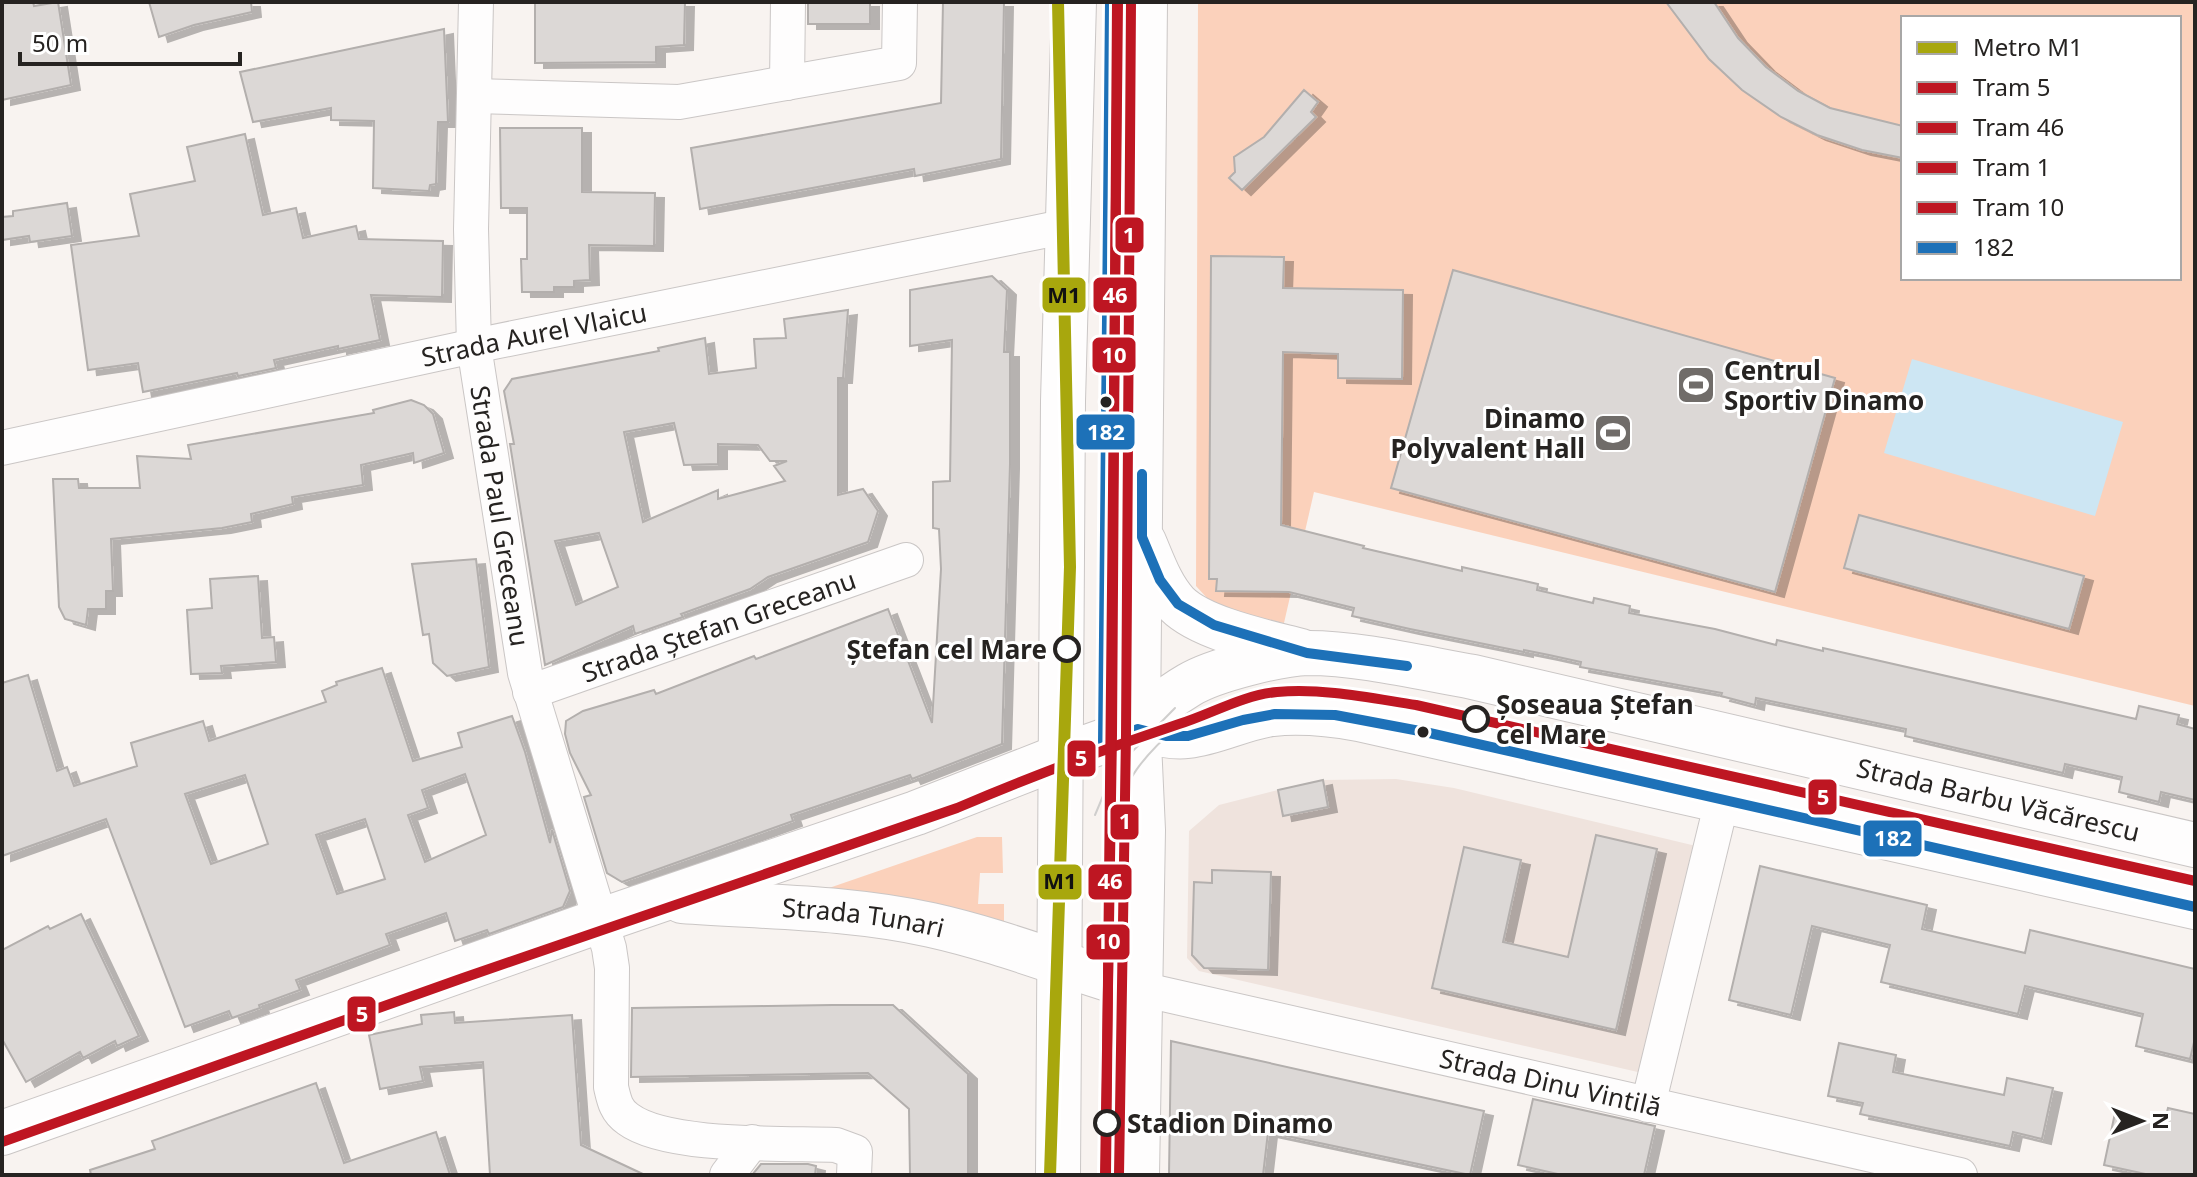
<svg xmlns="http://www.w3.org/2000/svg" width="2197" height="1177" font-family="'Noto Sans',sans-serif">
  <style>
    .built { fill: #efe3dd }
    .green { fill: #fbd1bb; fill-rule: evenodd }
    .water { fill: #cde6f3 }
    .building { fill: #dcd8d6; stroke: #b3afad; stroke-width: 2; fill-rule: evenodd; filter: url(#shadow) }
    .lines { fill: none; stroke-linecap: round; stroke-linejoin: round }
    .street-casing { stroke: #cac6c5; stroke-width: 36 }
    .secondary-casing { stroke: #cac6c5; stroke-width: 46 }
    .primary-casing { stroke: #cac6c5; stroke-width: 46 }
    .street { stroke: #fefdfd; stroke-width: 34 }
    .secondary { stroke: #fefdfd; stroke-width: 44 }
    .primary { stroke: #fefdfd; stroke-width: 44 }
    .tram { stroke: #cfcecd; stroke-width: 2 }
    .bus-1-casing { stroke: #fff; stroke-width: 16 }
    .bus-1 { stroke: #1d71b8; stroke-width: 10 }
    .tram-1-casing { stroke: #fff; stroke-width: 16 }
    .tram-2-casing { stroke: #fff; stroke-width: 16 }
    .tram-3-casing { stroke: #fff; stroke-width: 16 }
    .tram-4-casing { stroke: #fff; stroke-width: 16 }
    .tram-1 { stroke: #be1622; stroke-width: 10 }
    .tram-2 { stroke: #be1622; stroke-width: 10 }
    .tram-3 { stroke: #be1622; stroke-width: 10 }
    .tram-4 { stroke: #be1622; stroke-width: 10 }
    .metro-1-casing { stroke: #fff; stroke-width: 18 }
    .metro-1 { stroke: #a8a70d; stroke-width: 12 }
    .bus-dot { fill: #262321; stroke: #fff; stroke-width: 3 }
    .stop-dot { fill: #fff; stroke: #262321; stroke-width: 4 }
    .labels { text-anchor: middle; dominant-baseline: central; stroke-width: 6; stroke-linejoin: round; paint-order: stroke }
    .street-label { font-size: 26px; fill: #262321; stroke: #fff }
    .poi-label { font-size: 26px; font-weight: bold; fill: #262321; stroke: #fff; text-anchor: start }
    .stop-label { font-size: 26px; font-weight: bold; fill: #262321; stroke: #fff; text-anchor: start }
    .line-badge { stroke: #fff; stroke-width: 3 }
    .badge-label { font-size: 22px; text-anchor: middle; font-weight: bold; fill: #fff }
    .pale-badge-label { font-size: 22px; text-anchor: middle; font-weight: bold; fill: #111 }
  </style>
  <defs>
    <filter id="shadow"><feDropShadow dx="9" dy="5" stdDeviation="0" flood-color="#0004"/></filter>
  </defs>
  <rect width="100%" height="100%" fill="#f8f3f0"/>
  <path class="built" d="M1396,779L1454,788L1696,846L1642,1073L1199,971L1187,958L1189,831L1219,805L1278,790L1284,816L1328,807L1323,780Z"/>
  <path class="green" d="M1198,2H2195V706L1314,492L1284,623L1218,610L1196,586ZM1903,18H2179V278H1903Z
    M977,837H1002L1003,873H980L978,904H1004V930L800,898Z"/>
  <path class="water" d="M1912,359L2123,422L2095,516L1884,453Z"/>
  <path class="building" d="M2,2H33L34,6L58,2L71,85L2,100Z
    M149,2H251L252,12L194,25L159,37Z
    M535,2H685L684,45L656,47V62L535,63Z
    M808,2H870V24H808Z
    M943,2H1004L1001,159L915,176L914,169L700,209L691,148L941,103Z
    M1666,2H1714L1738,38L1766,67L1798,91L1830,108L1903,126V158L1862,150L1817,135L1781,117L1742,90L1709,59Z
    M444,29L448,122H438L436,184L430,185L429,191L373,188L374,121L331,120V108L253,122L240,72Z
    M1304,90L1318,102L1311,112L1316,117L1242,190L1229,178L1235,172L1234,157L1264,137Z
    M500,128H582V192L655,193L654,246L589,245L590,280L574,281V287H554V292H522L521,259H527V208H501Z
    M245,134L263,215L296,208L303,238L356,226L359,239L443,241L442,297L371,295L380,340L338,349V346L274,360L276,368L238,376L237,373L143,392L138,363L88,370L71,245L139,236L130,194L195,181L187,147Z
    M67,203L72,236L30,242L29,236L2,240V217L13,216V211Z
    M1211,256L1284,257L1283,288L1403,290L1402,379L1338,378V354L1283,352L1281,525L1364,546L1363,548L1462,571V567L1538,584L1537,590L1593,603L1594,598L1630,606L1629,613L1715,629L1776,645L1777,640L1823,651V648L2136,719L2139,706L2179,715L2177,724L2195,729V800L2161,792L2159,802L2119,792L2122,777L2065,764L2063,773L1905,736L1906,729L1756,698L1755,705L1721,696L1722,693L1580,667L1581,662L1549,655L1524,650V652L1410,629L1352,616L1354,608L1289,592L1216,591L1217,579H1209Z
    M1453,270L1835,378L1775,592L1391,488Z
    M992,276L1007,290L1004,352H1010V464L1002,744L912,779L910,775L791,815L793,821L622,882L607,873L584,797L591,795L570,753L565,734L566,721L583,711L654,690L656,694L754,656L756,659L888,609L932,723L941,569L939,529L933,528V482L950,481L952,340L910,346V290Z
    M848,310L843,378H838V495L863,489L878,511L868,542L768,577L750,589L681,614L683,617L635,634L633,626L545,665L510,444H514L504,391L512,379L659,351L658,348L705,338L709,374L756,368L754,339L786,338L784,319ZM674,423L684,465L718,464V444L758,445L770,461H787L774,466L785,481L718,499V490L643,522L624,432ZM599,533L618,587L576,605L555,541Z
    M411,400L424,405L433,414L444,453L414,463L413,453L361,465L363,485L292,497L293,504L251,514L252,522L222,528L111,539L113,591H106V609H88L86,625L65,619L59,607L53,479H78L79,488H140L137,456L191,459L188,445L374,413L373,410Z
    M1859,515L2084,576L2069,629L1844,568Z
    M476,559L489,667L447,676L433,663L429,634L423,635L412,564Z
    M258,576L262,638L274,637L276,662L221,666L222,673L191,674L187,610L212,608L210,579Z
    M382,668L413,761L462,747L458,733L512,716L525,752L550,843L552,830L570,891L563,907L489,934L487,930L455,941L446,913L386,934L390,945L296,980L300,990L259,1005L260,1008L232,1018L229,1011L185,1027L106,819L2,856V683L28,675L57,771L67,767L74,786L137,766L131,743L203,721L209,741L326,702L322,691L337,685L336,682ZM465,774L486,835L425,862L408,815L428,808L422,790ZM245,775L268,844L211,864L185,794ZM365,819L385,879L337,894L316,835Z
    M1323,780L1328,807L1283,816L1278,790Z
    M1596,835L1657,849L1616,1030L1432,988L1464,847L1521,860L1503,942L1568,957Z
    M1760,866L1927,905L1922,929L2025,953L2030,930L2195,969V1038L2190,1059L2136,1046L2143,1014L2025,986L2018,1014L1881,982L1890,945L1812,926L1791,1015L1729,1000Z
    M1212,870L1271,872L1268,970L1204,968L1192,955L1194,882L1212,883Z
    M81,914L139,1036L117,1046L115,1041L83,1058L80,1052L26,1082L2,1039V950L48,926L50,929Z
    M832,1005H893L968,1074V1175H910L909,1109L868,1073L631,1077L632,1008Z
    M454,1012L455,1023L572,1015L581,1145L645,1175H490L483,1062L420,1067L423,1081L380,1089L369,1035L422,1024L421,1015Z
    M1171,1041L1484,1111L1470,1175L1268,1132L1263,1175H1169Z
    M1839,1043L1896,1055L1893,1072L2004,1095L2007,1078L2053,1088L2042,1139L2013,1132L2010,1146L1860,1114L1863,1103L1828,1096Z
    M316,1083L344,1163L436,1132L450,1175H91L90,1170L155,1149L152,1141Z
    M1533,1099L1655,1126L1644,1175H1562L1518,1165Z
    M2168,1108L2195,1114V1175H2150L2104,1165L2115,1113L2164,1124Z
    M761,1164H808L816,1166L815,1175H752Z"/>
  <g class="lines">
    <g class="street-casing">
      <g id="street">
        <path id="s1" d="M476,2L471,229L474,346L525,673L609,948L612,968L611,1087C614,1100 616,1111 628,1119C667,1148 785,1143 836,1145L855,1152L854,1175"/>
        <path d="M787,83L788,2"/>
        <path d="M475,96L679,102L899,63L900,2"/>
        <path id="s2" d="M2,448L474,346L1068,226"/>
        <path id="s3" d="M530,692L906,560"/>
        <path id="s4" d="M1141,989L1960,1175"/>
        <path d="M1648,1105L1722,801"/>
        <path d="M727,1175L752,1142"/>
      </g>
    </g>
    <g class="secondary-casing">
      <g id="secondary">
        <path id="s5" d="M682,901C764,907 850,907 931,925C1003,941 1071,969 1141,989"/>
        <path d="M2,1133L602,920L916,813L1059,757"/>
      </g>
    </g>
    <g class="primary-casing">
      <g id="primary">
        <path d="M1144,542C1153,563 1161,587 1177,604C1202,629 1267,642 1301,651"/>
        <path id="s6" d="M1138,729C1151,712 1170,696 1189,685C1214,670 1279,654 1308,653C1359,653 1422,668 1473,677L2195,845"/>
        <path d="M1138,729C1154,733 1171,738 1188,736C1216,733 1243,718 1272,714C1301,711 1331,714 1359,719L2195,907"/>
        <path d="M1059,757L1138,729"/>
        <path d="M1058,1175L1063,401L1074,2"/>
        <path d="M1137,1175L1143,830L1138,721L1145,2"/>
      </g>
    </g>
    <use href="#street" class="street"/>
    <use href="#secondary" class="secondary"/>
    <use href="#primary" class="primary"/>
    <path class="tram" d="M1095,815L1111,777L1120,764L1175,708
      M1110,827C1126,778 1141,758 1180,724"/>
    <g class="bus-1-casing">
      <path id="bus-1" d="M1110,2L1103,742L1138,729L1166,736H1188L1243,720L1275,714L1335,715L1425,732L2195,907
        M1142,474V537L1160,580L1178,604L1214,625L1307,653L1407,666"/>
    </g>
    <use href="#bus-1" class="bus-1"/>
    <g class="tram-1-casing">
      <path id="tram-1" d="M2,1142L463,978L957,808C1030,777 1104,749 1179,724C1211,714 1243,695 1277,692C1324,688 1370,698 1416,705L2195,881"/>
    </g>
    <g class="tram-2-casing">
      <path id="tram-2" d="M1105,1175L1112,735L1117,2"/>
    </g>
    <g class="tram-3-casing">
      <path id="tram-3" d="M1119,1175L1126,735L1131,2"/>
    </g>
    <g class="tram-4-casing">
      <path id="tram-4" d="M1106,1175L1118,2"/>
    </g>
    <use href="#tram-1" class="tram-1"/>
    <use href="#tram-2" class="tram-2"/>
    <use href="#tram-3" class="tram-3"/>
    <use href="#tram-4" class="tram-4"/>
    <g class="metro-1-casing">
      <path id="metro-1" d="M1050,1175L1070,567L1058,2"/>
    </g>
    <use href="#metro-1" class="metro-1"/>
  </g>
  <defs>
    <g id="stadium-square" transform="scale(2)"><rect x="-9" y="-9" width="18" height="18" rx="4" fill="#706c69" stroke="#fff"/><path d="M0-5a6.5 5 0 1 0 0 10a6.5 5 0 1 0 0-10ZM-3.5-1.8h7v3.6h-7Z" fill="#fff"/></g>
  </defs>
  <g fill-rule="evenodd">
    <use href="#stadium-square" x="1696" y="385"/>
    <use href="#stadium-square" x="1613" y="433"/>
  </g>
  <g class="bus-dot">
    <circle cx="1106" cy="402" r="7"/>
    <circle cx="1423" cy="732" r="7"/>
  </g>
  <g class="stop-dot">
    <circle cx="1067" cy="649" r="12"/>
    <circle cx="1476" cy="719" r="12"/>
    <circle cx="1107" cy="1123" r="12"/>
  </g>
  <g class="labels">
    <g class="street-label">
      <text stroke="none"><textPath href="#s2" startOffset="544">Strada Aurel Vlaicu</textPath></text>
      <text stroke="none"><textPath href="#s1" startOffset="516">Strada Paul Greceanu</textPath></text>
      <text stroke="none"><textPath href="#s3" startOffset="200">Strada Ștefan Greceanu</textPath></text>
      <text stroke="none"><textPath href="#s6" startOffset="898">Strada Barbu Văcărescu</textPath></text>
      <text stroke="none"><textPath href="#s5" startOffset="182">Strada Tunari</textPath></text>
      <text stroke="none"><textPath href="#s4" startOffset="420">Strada Dinu Vintilă</textPath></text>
    </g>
    <g class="poi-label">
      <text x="1724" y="370">Centrul<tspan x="1724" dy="30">Sportiv Dinamo</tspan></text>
      <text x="1585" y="418" text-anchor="end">Dinamo<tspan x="1585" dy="30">Polyvalent Hall</tspan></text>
    </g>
    <g class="stop-label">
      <text x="1047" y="649" text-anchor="end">Ștefan cel Mare</text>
      <text x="1496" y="704">Șoseaua Ștefan<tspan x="1496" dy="30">cel Mare</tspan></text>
      <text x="1127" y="1123">Stadion Dinamo</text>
    </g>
  </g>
  <g class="line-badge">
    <rect x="1114" y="216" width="31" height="38" rx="8" fill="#be1622"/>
    <rect x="1092" y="276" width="46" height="38" rx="8" fill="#be1622"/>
    <rect x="1041" y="276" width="46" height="38" rx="8" fill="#a8a70d"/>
    <rect x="1091" y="336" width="46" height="38" rx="8" fill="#be1622"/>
    <rect x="1075" y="413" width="61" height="38" rx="8" fill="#1d71b8"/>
    <rect x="1066" y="739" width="31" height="39" rx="8" fill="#be1622"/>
    <rect x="1807" y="778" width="31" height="38" rx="8" fill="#be1622"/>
    <rect x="1109" y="803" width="31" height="38" rx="8" fill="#be1622"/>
    <rect x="1862" y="819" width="61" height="39" rx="8" fill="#1d71b8"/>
    <rect x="1087" y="863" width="46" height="38" rx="8" fill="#be1622"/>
    <rect x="1037" y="863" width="46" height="38" rx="8" fill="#a8a70d"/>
    <rect x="1085" y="923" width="46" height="38" rx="8" fill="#be1622"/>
    <rect x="346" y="995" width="31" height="38" rx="8" fill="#be1622"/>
  </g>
  <g class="badge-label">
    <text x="1129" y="243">1</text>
    <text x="1115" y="303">46</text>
    <text x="1114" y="363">10</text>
    <text x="1106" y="440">182</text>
    <text x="1081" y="766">5</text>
    <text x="1823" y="805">5</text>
    <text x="1125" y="829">1</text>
    <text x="1893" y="846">182</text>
    <text x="1110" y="889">46</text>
    <text x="1108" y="949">10</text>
    <text x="362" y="1022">5</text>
  </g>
  <g class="pale-badge-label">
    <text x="1064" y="303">M1</text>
    <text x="1060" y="889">M1</text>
  </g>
  <rect width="2197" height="1177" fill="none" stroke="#262321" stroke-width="8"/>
  <rect x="1901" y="16" width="280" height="264" fill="#ffffff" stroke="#a8a7a6" stroke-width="2"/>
  <rect x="1917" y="42" width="40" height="12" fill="#a8a70d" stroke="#a8a7a6" stroke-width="2"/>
  <text x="1973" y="56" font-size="24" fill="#262321">Metro M1</text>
  <rect x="1917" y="82" width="40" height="12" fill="#be1622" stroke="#a8a7a6" stroke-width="2"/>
  <text x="1973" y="96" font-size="24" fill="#262321">Tram 5</text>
  <rect x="1917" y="122" width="40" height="12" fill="#be1622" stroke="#a8a7a6" stroke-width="2"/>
  <text x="1973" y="136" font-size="24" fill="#262321">Tram 46</text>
  <rect x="1917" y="162" width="40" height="12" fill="#be1622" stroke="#a8a7a6" stroke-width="2"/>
  <text x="1973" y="176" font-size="24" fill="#262321">Tram 1</text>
  <rect x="1917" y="202" width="40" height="12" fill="#be1622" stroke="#a8a7a6" stroke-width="2"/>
  <text x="1973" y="216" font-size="24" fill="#262321">Tram 10</text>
  <rect x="1917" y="242" width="40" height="12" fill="#1d71b8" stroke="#a8a7a6" stroke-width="2"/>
  <text x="1973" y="256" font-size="24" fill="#262321">182</text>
  <g transform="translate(2141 1121) rotate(90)" stroke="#ffffff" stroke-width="6" paint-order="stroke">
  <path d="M0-6L14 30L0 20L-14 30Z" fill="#262321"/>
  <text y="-12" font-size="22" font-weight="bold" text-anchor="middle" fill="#262321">N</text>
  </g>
  <path d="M20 52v12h220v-12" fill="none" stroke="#262321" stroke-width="4"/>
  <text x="32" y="52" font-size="24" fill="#262321" stroke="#ffffff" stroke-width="6" paint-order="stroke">50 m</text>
</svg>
